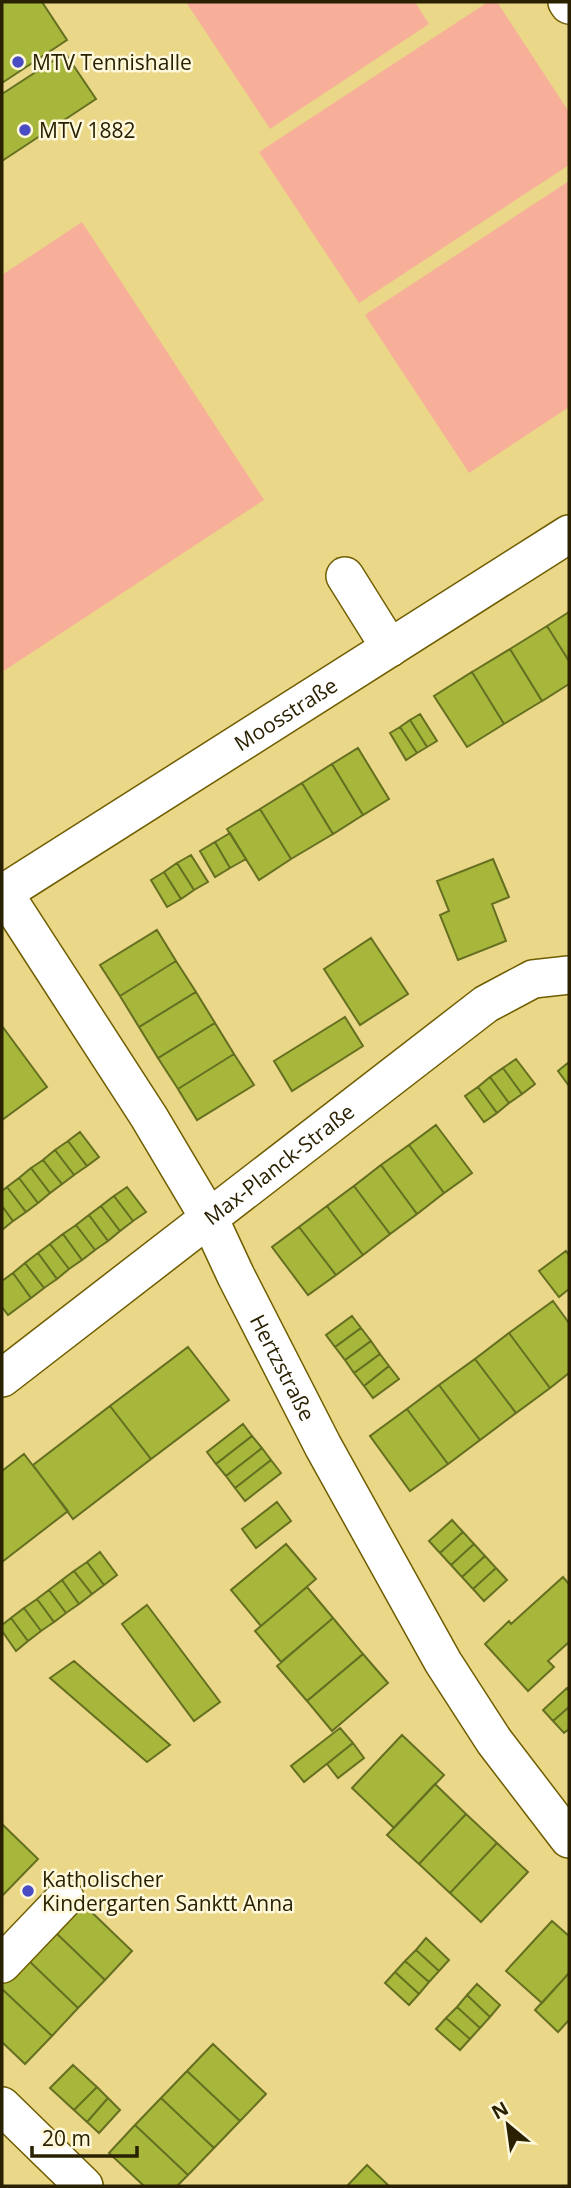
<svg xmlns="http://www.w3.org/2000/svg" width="571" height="2188" font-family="'Open Sans',sans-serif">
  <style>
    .green { fill: #f7af9a }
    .building { fill: #a7b73b; stroke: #656f21; stroke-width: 2 }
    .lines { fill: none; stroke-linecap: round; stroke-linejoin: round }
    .minor-casing { stroke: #6f5d00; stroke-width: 40 }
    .minor { stroke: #fff; stroke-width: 37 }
    .poi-dot { fill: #494cc2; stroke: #fff8da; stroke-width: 2.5 }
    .labels { text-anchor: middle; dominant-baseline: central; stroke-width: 5; stroke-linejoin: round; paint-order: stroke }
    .poi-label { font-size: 21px; fill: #292101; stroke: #fff8da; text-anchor: start }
    .street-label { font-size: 21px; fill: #292101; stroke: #fff8da }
  </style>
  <rect width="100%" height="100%" fill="#ead788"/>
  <path class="green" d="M186,2H415L429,24L270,129Z
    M488,2H497L569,112V165L359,303L259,152Z
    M569,181V407L469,473L365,315Z
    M82,222L264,500L2,672V275Z"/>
  <path class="building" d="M2,2H42L67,40L2,83Z
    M65,53L96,99L2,161V94Z
    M569,612V661L547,626Z
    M547,626L569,661V684L542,701L510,649Z
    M510,649L542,701L504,724L472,672Z
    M472,672L504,724L467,747L434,696Z
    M420,714L437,741L427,747L410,720Z
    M410,720L427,747L417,753L400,727Z
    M400,727L417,753L406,760L390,733Z
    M358,748L389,799L363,815L332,764Z
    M332,764L363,815L333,834L302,783Z
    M302,783L333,834L291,859L260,809Z
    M260,809L291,859L259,880L227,829Z
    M230,833L246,859L230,868L215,842Z
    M215,842L230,868L215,877L200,851Z
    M191,855L208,882L194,890L177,863Z
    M493,859L509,897L492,904L506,941L458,960L440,915L449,911L437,881Z
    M177,863L194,890L181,899L164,872Z
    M164,872L181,899L167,907L151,880Z
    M157,930L176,961L120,996L100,965Z
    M371,938L408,994L360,1025L324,969Z
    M176,961L196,992L139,1027L120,996Z
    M196,992L215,1023L158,1058L139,1027Z
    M345,1017L363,1046L292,1091L274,1061Z
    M215,1023L234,1054L178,1089L158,1058Z
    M2,1026L47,1087L2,1120Z
    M234,1054L254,1085L197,1120L178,1089Z
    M516,1059L535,1084L522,1094L503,1068Z
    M569,1062V1086L558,1071Z
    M503,1068L522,1094L509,1103L490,1077Z
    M490,1077L509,1103L497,1113L478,1087Z
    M478,1087L497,1113L484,1122L465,1096Z
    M436,1125L472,1173L444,1193L409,1145Z
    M80,1132L99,1157L87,1166L68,1141Z
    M68,1141L87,1166L74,1175L55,1150Z
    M409,1145L444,1193L417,1214L381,1165Z
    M55,1150L74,1175L62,1184L43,1160Z
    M43,1160L62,1184L50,1193L31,1168Z
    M381,1165L417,1214L390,1234L354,1186Z
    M31,1168L50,1193L38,1203L19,1178Z
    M19,1178L38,1203L26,1212L7,1187Z
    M354,1186L390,1234L363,1255L327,1206Z
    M7,1187L26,1212L13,1221L2,1206V1191Z
    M127,1187L146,1212L133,1221L114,1196Z
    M114,1196L133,1221L120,1231L101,1206Z
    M2,1206L13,1221L2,1230Z
    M101,1206L120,1231L108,1241L89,1215Z
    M327,1206L363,1255L336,1275L299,1227Z
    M89,1215L108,1241L95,1250L76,1225Z
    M76,1225L95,1250L82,1260L63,1234Z
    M299,1227L336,1275L308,1295L272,1247Z
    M63,1234L82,1260L69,1269L50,1244Z
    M50,1244L69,1269L57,1279L38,1253Z
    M566,1251L569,1255V1289L559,1297L539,1271Z
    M38,1253L57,1279L44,1288L25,1263Z
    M25,1263L44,1288L31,1298L13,1273Z
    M13,1273L31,1298L8,1315L2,1307V1281Z
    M553,1301L569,1323V1373L550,1388L509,1333Z
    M352,1316L361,1328L335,1347L326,1335Z
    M361,1328L371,1341L345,1360L335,1347Z
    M509,1333L550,1388L516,1413L475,1359Z
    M371,1341L380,1354L354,1373L345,1360Z
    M188,1347L229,1400L151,1459L110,1406Z
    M380,1354L389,1366L364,1386L354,1373Z
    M475,1359L516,1413L480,1440L439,1385Z
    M389,1366L399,1379L373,1398L364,1386Z
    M439,1385L480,1440L448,1464L407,1409Z
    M110,1406L151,1459L73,1519L33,1465Z
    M407,1409L448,1464L410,1491L370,1436Z
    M243,1424L252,1436L216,1464L207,1452Z
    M252,1436L262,1448L226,1476L216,1464Z
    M262,1448L271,1460L235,1488L226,1476Z
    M24,1454L68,1511L2,1562V1471Z
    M271,1460L281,1473L245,1501L235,1488Z
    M277,1502L291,1521L256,1548L242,1529Z
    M452,1520L463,1532L440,1553L429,1541Z
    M463,1532L474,1544L451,1565L440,1553Z
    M286,1544L316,1579L261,1626L231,1590Z
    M474,1544L485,1556L462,1577L451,1565Z
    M100,1552L117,1575L104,1585L87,1562Z
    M485,1556L496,1568L473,1589L462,1577Z
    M87,1562L104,1585L92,1594L74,1571Z
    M496,1568L507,1580L484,1601L473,1589Z
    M74,1571L92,1594L79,1604L62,1580Z
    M563,1577L569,1584V1642L548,1661L554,1667L528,1691L485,1644L509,1621L511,1624Z
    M62,1580L79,1604L66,1613L49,1590Z
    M307,1587L333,1618L281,1662L255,1631Z
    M49,1590L66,1613L54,1622L37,1599Z
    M37,1599L54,1622L41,1631L24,1608Z
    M147,1605L220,1702L194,1721L122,1624Z
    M24,1608L41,1631L28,1641L11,1618Z
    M11,1618L28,1641L16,1651L2,1631V1625Z
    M333,1618L363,1654L307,1701L277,1666Z
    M363,1654L388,1683L332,1731L307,1701Z
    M74,1661L170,1745L147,1762L50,1678Z
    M567,1688L569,1691V1707L553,1721L543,1710Z
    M569,1707V1729L564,1733L553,1721Z
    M340,1728L353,1743L304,1782L291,1766Z
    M402,1735L444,1775L394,1828L352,1788Z
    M353,1743L364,1758L338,1778L327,1764Z
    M435,1784L466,1814L419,1864L387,1835Z
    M466,1814L497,1843L450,1893L419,1864Z
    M2,1824L38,1859L2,1896Z
    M497,1843L528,1872L481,1922L450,1893Z
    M80,1901L132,1951L105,1980L53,1930Z
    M552,1921L569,1936V1973L542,2003L506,1971Z
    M53,1930L105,1980L78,2008L26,1958Z
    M426,1938L449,1960L439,1971L416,1950Z
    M416,1950L439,1971L429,1982L405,1961Z
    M26,1958L78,2008L52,2036L2,1989V1983Z
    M405,1961L429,1982L419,1994L395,1972Z
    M395,1972L419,1994L409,2005L385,1983Z
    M569,1973V2020L558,2032L535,2010Z
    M477,1984L500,2005L490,2017L467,1995Z
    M2,1989L52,2036L25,2064L2,2042Z
    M467,1995L490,2017L480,2028L457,2007Z
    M457,2007L480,2028L470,2039L446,2018Z
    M446,2018L470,2039L460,2050L436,2029Z
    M213,2044L266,2094L240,2121L187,2071Z
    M73,2065L97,2087L74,2110L50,2088Z
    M187,2071L240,2121L214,2148L161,2098Z
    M97,2087L108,2098L87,2122L74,2110Z
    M108,2098L120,2110L99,2133L87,2122Z
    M161,2098L214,2148L188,2175L135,2125Z
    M135,2125L188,2175L177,2186H144L109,2153Z
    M367,2165L389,2186H347Z"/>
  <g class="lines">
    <g class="minor-casing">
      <g id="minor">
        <path d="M567,2L569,5"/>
        <path d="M345,576L390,648"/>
        <path id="s1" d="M4,893L149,1117L209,1218L236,1276L323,1446L443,1662L494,1741L569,1839"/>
        <path id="s2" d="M2,894L569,534"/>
        <path id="s3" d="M2,1378L486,1004L533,979L569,975"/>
        <path d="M2,1964L65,1898"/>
        <path d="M2,2106L84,2186"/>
      </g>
    </g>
    <use href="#minor" class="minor"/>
  </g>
  <g class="poi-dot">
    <circle cx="18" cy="62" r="7"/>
    <circle cx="25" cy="130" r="7"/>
    <circle cx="28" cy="1891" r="7"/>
  </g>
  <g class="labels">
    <g class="poi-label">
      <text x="32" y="62">MTV Tennishalle</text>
      <text x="39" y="130">MTV 1882</text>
      <text x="42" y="1879">Katholischer<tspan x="42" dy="24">Kindergarten Sanktt Anna</tspan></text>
    </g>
    <g class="street-label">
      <text stroke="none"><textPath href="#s2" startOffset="336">Moosstraße</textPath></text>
      <text stroke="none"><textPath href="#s3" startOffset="350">Max-Planck-Straße</textPath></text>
      <text stroke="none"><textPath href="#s1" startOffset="551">Hertzstraße</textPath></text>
    </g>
  </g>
  <rect width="571" height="2188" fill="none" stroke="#292101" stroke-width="7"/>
  <g transform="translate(508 2125) rotate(331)" stroke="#fff8da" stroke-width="5" paint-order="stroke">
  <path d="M0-5L12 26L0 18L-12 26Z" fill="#292101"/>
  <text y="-10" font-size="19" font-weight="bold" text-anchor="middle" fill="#292101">N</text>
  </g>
  <path d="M32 2146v10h105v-10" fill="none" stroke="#292101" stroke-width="3.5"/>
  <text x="42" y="2146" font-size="21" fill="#292101" stroke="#fff8da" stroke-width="5" paint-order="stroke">20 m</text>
</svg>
